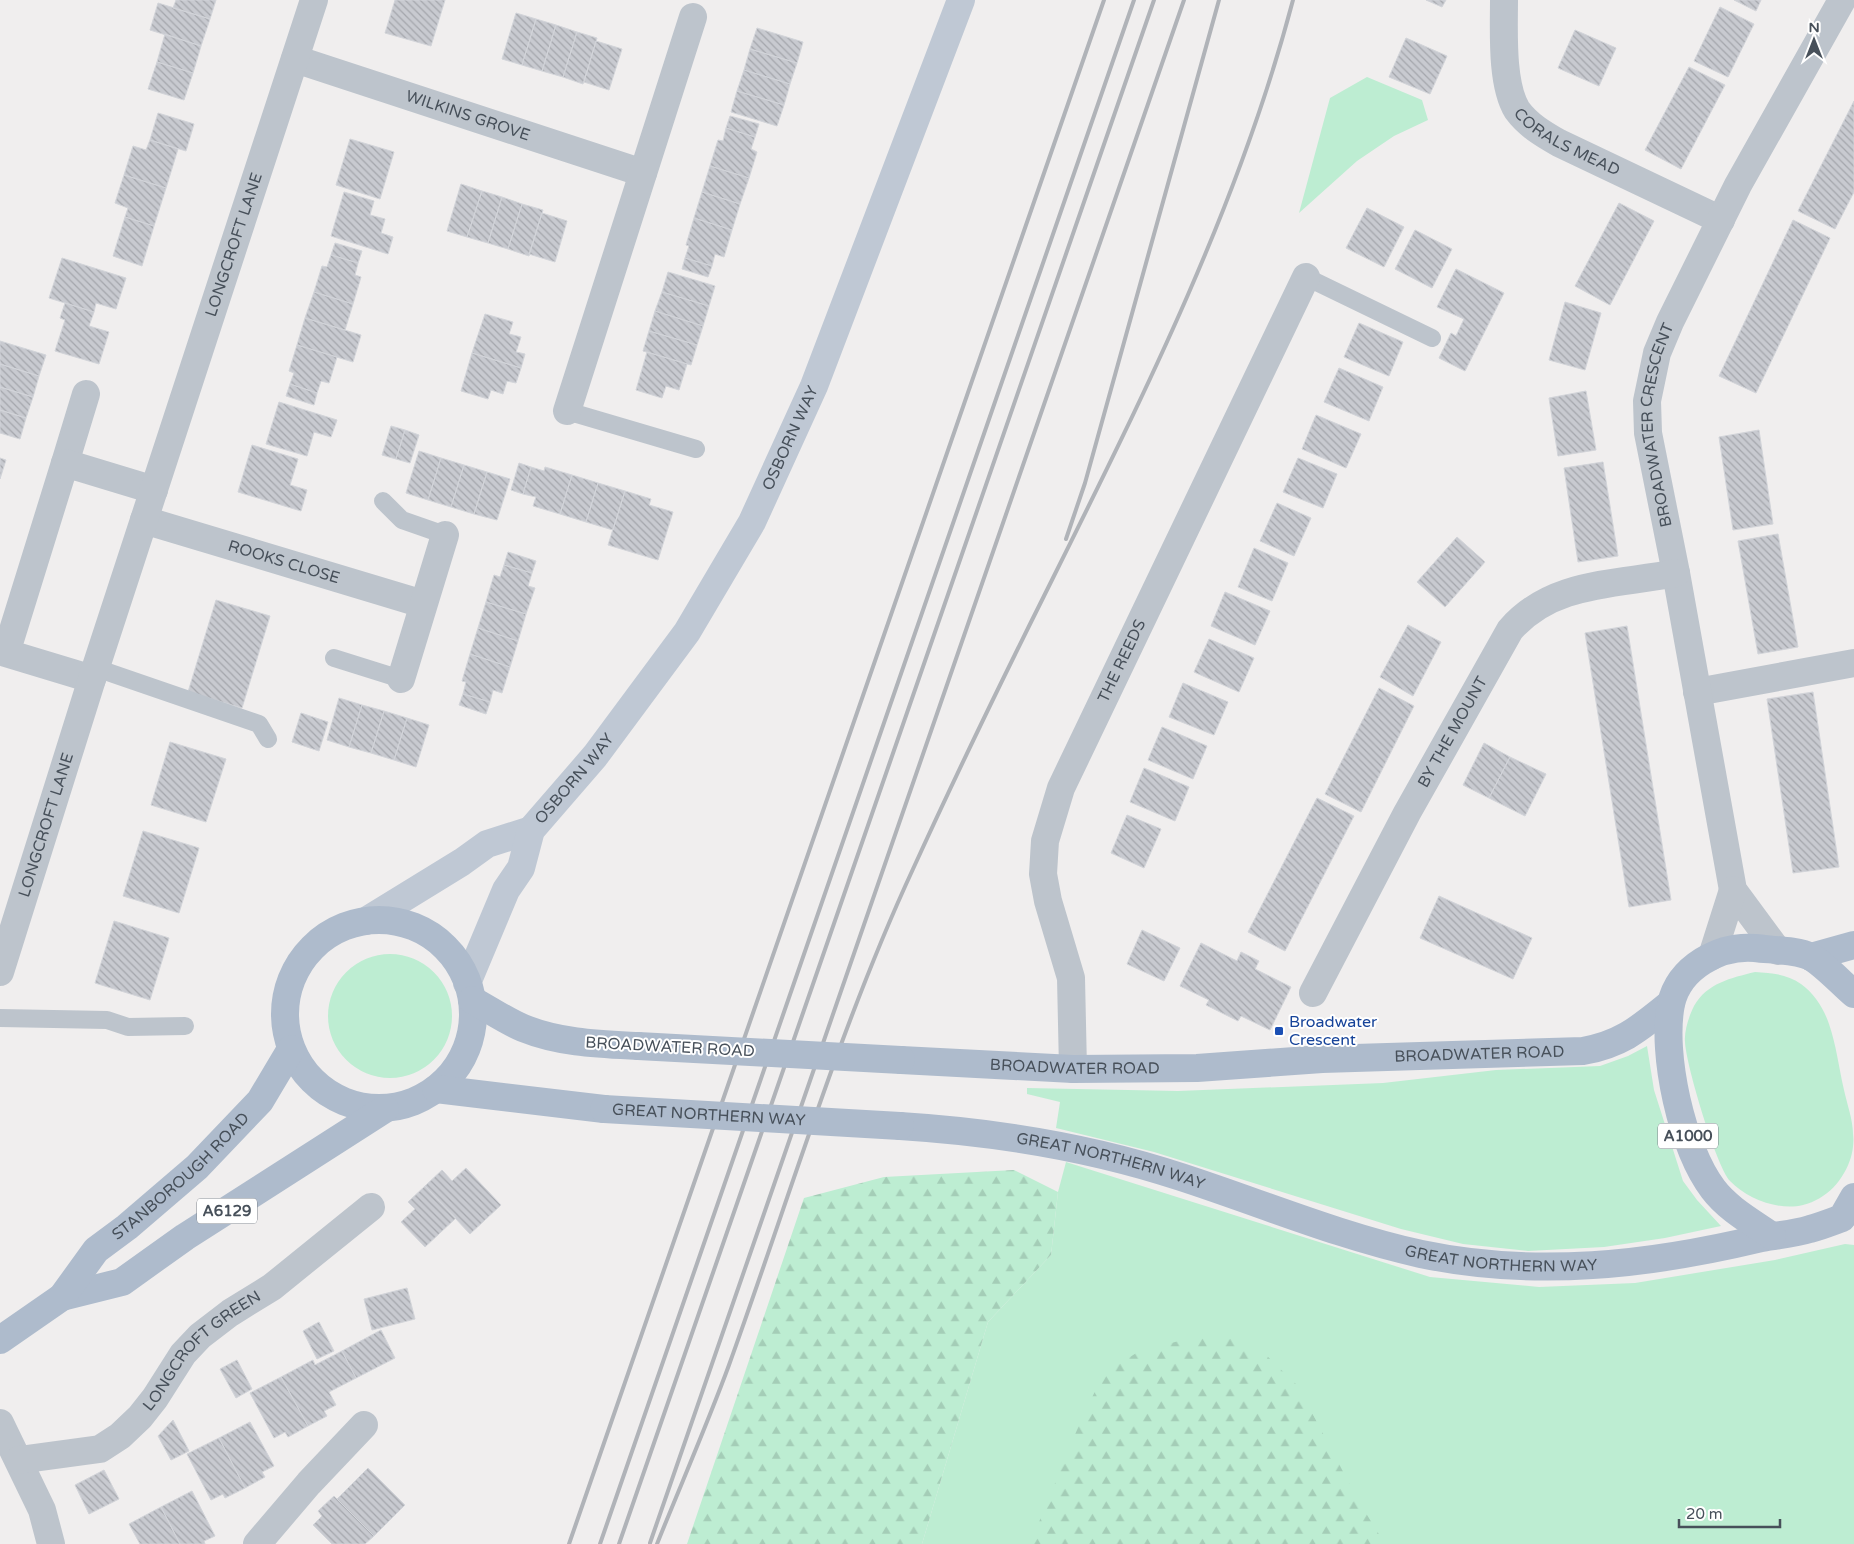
<svg xmlns="http://www.w3.org/2000/svg" width="1854" height="1544" font-family="'Varela Round',sans-serif">
  <style>
    .green { fill: #bdedd2 }
    .forest { fill: url(#forest-firs) }
    .building { fill: url(#building-back-hatch); stroke: #d2d4d9 }
    .lines { fill: none; stroke-linecap: round; stroke-linejoin: round }
    .lane { stroke: #bdc4cc; stroke-width: 18 }
    .street { stroke: #bdc4cc; stroke-width: 28 }
    .secondary { stroke: #bfc8d4; stroke-width: 28 }
    .primary { stroke: #aebbcc; stroke-width: 28 }
    .rail { stroke: #b0b3b8; stroke-width: 4 }
    .primary-bridge { stroke: #aebbcc; stroke-width: 28 }
    .transit-dot { fill: #1a4fb4; stroke: #fff; stroke-width: 2 }
    .labels { text-anchor: middle; dominant-baseline: central; stroke-width: 4; stroke-linejoin: round; paint-order: stroke }
    .shield { fill: #fff; stroke: #7e848c; stroke-width: 1 }
    .shield-label { font-size: 15px; font-weight: bold; fill: #47505a }
    .street-label { font-size: 16px; fill: #47505a; stroke: #fff }
    .transit-label { font-size: 16px; fill: #164399; stroke: #fff; text-anchor: start }
  </style>
  <defs>
    <pattern id="forest-firs" width="22" height="20" patternUnits="userSpaceOnUse" patternTransform="scale(1.25)"><rect width="22" height="20" fill="#bdedd2"/><path d="M5 1l3.5 6h-7zM16 11l3.5 6h-7z" fill="#a4cdb7"/></pattern>
    <pattern id="building-back-hatch" width="6" height="6" patternUnits="userSpaceOnUse" patternTransform="scale(1.25)"><rect width="6" height="6" fill="#c8cad0"/><path d="M-1 5l2 2M0 0l6 6M5-1l2 2" fill="none" stroke="#a4a6ac"/></pattern>
  </defs>
  <rect width="100%" height="100%" fill="#f0eeee"/>
  <path class="green" d="M1367,77L1422,100L1428,120L1394,136L1357,161L1299,213L1330,98Z
    M328 1016a62 62 0 1 1 124 0a62 62 0 1 1-124 0Z
    M1755,972C1772,973 1787,974 1801,984C1814,993 1824,1009 1829,1024C1836,1044 1839,1068 1844,1090C1847,1104 1853,1120 1853,1134C1854,1141 1853,1150 1851,1157C1844,1180 1827,1199 1803,1205C1779,1211 1747,1199 1730,1181C1716,1165 1686,1065 1685,1042C1684,1031 1689,1016 1694,1006C1707,983 1731,978 1755,972Z
    M1647,1046L1654,1090L1683,1181L1697,1200L1721,1226L1665,1238L1604,1247L1528,1251L1463,1244L1401,1229L1154,1152L1056,1128L1060,1102L1027,1094V1088L1178,1091L1383,1083L1496,1070L1600,1066L1628,1056Z
    M1066,1162L1430,1277L1539,1287L1635,1283L1775,1260L1845,1244L1854,1245V1544H922L988,1322L1051,1255L1058,1192Z"/>
  <path class="forest" d="M1014,1170L1058,1192L1051,1255L988,1322L922,1544H687L804,1198L884,1177Z
    M1201,1335L1235,1339L1266,1355L1298,1386L1359,1502L1385,1544H1030L1081,1420L1104,1373L1138,1352Z"/>
  <path class="building" d="M176,0H216L210,19L173,8Z
    M395,0H445L431,46L385,33Z
    M1426,0H1446L1442,7Z
    M1734,0H1761L1756,11Z
    M158,3L210,19L201,46L150,30Z
    M1720,7L1754,24L1728,77L1694,61Z
    M516,13L536,19L522,65L502,59Z
    M536,19L556,25L542,71L522,65Z
    M556,25L577,32L563,77L542,71Z
    M757,28L803,42L797,63L750,49Z
    M1575,30L1616,48L1599,86L1558,68Z
    M577,32L597,38L583,84L563,77Z
    M165,34L201,46L193,73L157,62Z
    M1406,38L1447,56L1430,94L1389,77Z
    M596,41L622,49L609,90L584,82Z
    M750,49L797,63L790,84L744,70Z
    M157,62L193,73L184,100L148,89Z
    M1689,67L1725,85L1681,169L1645,150Z
    M744,70L790,84L784,105L737,91Z
    M737,91L784,105L777,126L731,112Z
    M1854,101V192L1835,229L1798,211Z
    M158,113L194,124L186,151L150,140Z
    M730,116L759,124L755,137L726,128Z
    M726,128L755,137L751,149L757,152L749,178L710,166L718,140L723,141Z
    M350,139L394,152L380,199L336,185Z
    M150,140L178,149L166,188L124,175L133,146L146,150Z
    M710,166L749,178L740,204L702,192Z
    M124,175L166,188L154,226L125,217L128,208L115,203Z
    M461,184L482,191L467,237L447,231Z
    M482,191L502,197L488,243L467,237Z
    M344,192L374,201L370,215L385,219L381,233L393,237L388,254L331,236Z
    M702,192L740,204L732,230L694,218Z
    M502,197L522,204L508,249L488,243Z
    M1619,203L1654,221L1610,305L1575,286Z
    M522,204L543,210L529,256L508,249Z
    M1367,208L1404,227L1384,267L1346,248Z
    M542,213L567,221L555,262L529,254Z
    M125,217L154,226L142,266L113,256Z
    M694,218L732,230L724,257L715,254L712,266L685,258L689,246L686,245Z
    M1793,220L1830,238L1756,393L1719,376Z
    M1415,230L1452,249L1432,288L1395,269Z
    M335,243L362,251L358,263L331,255Z
    M331,255L358,263L355,275L361,277L353,304L314,292L322,266L327,267Z
    M62,258L126,278L116,309L96,303L94,312L49,298Z
    M685,258L712,266L708,277L682,269Z
    M1456,269L1504,293L1465,371L1439,358L1451,333L1456,336L1464,319L1437,307Z
    M668,272L715,286L709,306L662,292Z
    M314,292L353,304L345,330L305,318Z
    M662,292L709,306L703,326L655,311Z
    M1565,302L1601,313L1585,370L1549,360Z
    M65,303L94,312L89,326L109,332L99,364L55,351L65,320L60,318Z
    M655,311L703,326L697,345L649,331Z
    M485,314L513,322L509,334L521,337L516,352L525,354L521,368L472,353Z
    M305,318L361,335L353,362L297,345Z
    M1359,323L1403,342L1389,376L1344,357Z
    M649,331L697,345L691,365L643,351Z
    M0,341L46,355L39,376L0,364Z
    M297,345L337,357L329,383L321,381L317,393L290,384L294,373L289,371Z
    M647,352L687,364L679,390L666,386L662,398L636,390Z
    M472,353L521,368L516,383L507,381L503,394L491,390L488,399L461,391Z
    M0,364L39,376L33,397L0,387Z
    M1339,368L1383,387L1369,421L1324,402Z
    M290,384L317,393L314,405L286,396Z
    M0,387L33,397L26,418L0,410Z
    M1586,391L1596,450L1558,456L1549,398Z
    M279,402L337,420L331,437L314,432L307,456L266,444Z
    M0,410L26,418L20,439L0,433Z
    M1316,415L1361,434L1346,468L1302,449Z
    M391,426L405,430L396,459L382,455Z
    M405,430L419,435L410,463L396,459Z
    M1759,430L1773,524L1733,530L1719,437Z
    M252,445L298,459L290,485L307,490L301,511L238,492Z
    M419,451L441,458L428,500L406,493Z
    M0,458L6,460L0,479Z
    M441,458L464,465L451,507L428,500Z
    M1298,458L1337,474L1323,508L1283,492Z
    M1603,462L1618,556L1578,562L1564,468Z
    M519,463L531,467L523,494L511,490Z
    M464,465L487,472L474,514L451,507Z
    M531,467L544,471L545,467L572,475L560,514L533,506L536,497L523,494Z
    M487,472L510,479L497,520L474,514Z
    M572,475L598,483L586,522L560,514Z
    M598,483L625,491L613,530L586,522Z
    M625,491L651,499L649,505L673,512L658,560L608,545Z
    M1277,503L1311,518L1294,556L1260,541Z
    M1778,534L1798,647L1758,654L1738,541Z
    M1457,537L1485,562L1445,607L1417,582Z
    M1254,548L1288,563L1272,601L1238,587Z
    M508,552L536,561L532,573L504,565Z
    M504,565L532,573L528,586L535,588L526,614L486,602L494,575L500,577Z
    M1225,592L1270,611L1255,645L1211,626Z
    M216,600L270,616L242,708L188,692Z
    M486,602L526,614L518,641L478,628Z
    M1408,625L1441,642L1413,696L1380,677Z
    M1627,626L1671,900L1629,907L1585,633Z
    M478,628L518,641L510,667L470,654Z
    M1209,639L1254,658L1239,692L1194,672Z
    M470,654L510,667L502,693L493,690L490,702L463,694L466,682L462,681Z
    M1183,683L1228,702L1214,735L1169,717Z
    M1379,688L1414,706L1361,812L1325,794Z
    M1813,692L1839,867L1793,873L1767,699Z
    M463,694L490,702L486,714L459,705Z
    M339,698L362,705L349,747L327,740Z
    M362,705L384,711L371,753L349,747Z
    M384,711L407,718L394,760L371,753Z
    M301,713L328,722L319,751L292,742Z
    M407,718L429,725L416,767L394,760Z
    M1162,727L1207,746L1193,779L1148,760Z
    M170,742L226,759L206,822L151,805Z
    M1484,743L1510,757L1489,798L1463,785Z
    M1510,757L1546,774L1525,816L1489,798Z
    M1144,768L1189,787L1175,821L1130,802Z
    M1317,798L1354,816L1285,951L1248,932Z
    M1127,815L1161,829L1144,868L1111,853Z
    M143,831L199,848L179,913L123,896Z
    M1439,896L1532,938L1513,979L1420,938Z
    M114,921L169,938L150,1000L95,983Z
    M1142,930L1180,948L1164,981L1127,964Z
    M1201,943L1237,961L1241,952L1259,961L1255,969L1291,987L1270,1030L1241,1016L1238,1021L1206,1005L1209,1000L1180,986Z
    M466,1168L501,1205L470,1234L425,1186L442,1170L452,1181Z
    M425,1186L456,1218L425,1247L401,1222L415,1209L408,1202Z
    M407,1288L415,1319L372,1330L364,1299Z
    M319,1322L334,1351L317,1359L303,1331Z
    M381,1330L395,1358L356,1378L342,1351Z
    M342,1351L356,1378L329,1392L336,1405L324,1411L327,1416L308,1426L281,1377L313,1360L315,1365Z
    M237,1360L252,1389L236,1398L220,1369Z
    M281,1377L308,1426L288,1437L285,1432L274,1438L250,1393Z
    M173,1420L189,1451L171,1460L158,1436Z
    M250,1422L274,1466L262,1472L265,1477L245,1488L219,1438Z
    M219,1438L245,1488L225,1498L223,1494L211,1500L187,1454Z
    M368,1468L405,1505L374,1536L337,1499Z
    M104,1470L119,1499L89,1514L75,1485Z
    M192,1491L215,1536L204,1541L205,1544H180L161,1507Z
    M334,1496L374,1536L365,1544H332L313,1525L322,1516L318,1511Z
    M161,1507L180,1544H140L129,1524Z"/>
  <g class="lines">
    <path class="lane" d="M1306,277L1432,338
      M567,411L696,449
      M383,501L402,520L445,535
      M334,658L401,679
      M96,668L259,724L268,739
      M0,1018L107,1020L128,1027L185,1026"/>
    <g class="street">
      <path id="s1" d="M1504,0C1504,30 1501,84 1517,110C1528,125 1543,134 1559,143L1721,220"/>
      <path id="s2" d="M295,59L643,173"/>
      <path d="M567,411L693,17"/>
      <path d="M65,463L86,394"/>
      <path id="s3" d="M144,520L423,604"/>
      <path d="M92,679L6,653L65,463L154,490"/>
      <path d="M401,679L445,535"/>
      <path d="M1697,692L1854,663"/>
      <path id="s4" d="M1778,951L1733,890L1676,573L1648,433L1647,401L1657,353L1670,322L1738,185L1842,0"/>
      <path d="M1712,956L1733,890"/>
      <path id="s5" d="M0,972L92,679L314,0"/>
      <path id="s6" d="M1313,993L1407,813L1510,630C1552,581 1616,585 1676,573"/>
      <path id="s7" d="M1073,1069L1071,978L1048,901L1043,874L1045,841L1061,788L1306,277"/>
      <path d="M0,1423L42,1510L51,1544"/>
      <path id="s8" d="M19,1460L100,1449L120,1436L140,1417L155,1398L183,1354L200,1336L230,1313L272,1287L371,1207"/>
      <path d="M257,1544L309,1483L364,1425"/>
    </g>
    <g class="secondary">
      <path d="M366,921L462,862L487,844L531,830"/>
      <path id="s9" d="M467,983L506,890L521,868L531,830L595,756L687,632L752,522L814,386L961,0"/>
    </g>
    <g class="primary">
      <circle cx="379" cy="1014" r="94"/>
      <path d="M1811,957L1854,945"/>
      <path d="M472,1000C489,1009 506,1021 523,1028C560,1043 599,1044 638,1046"/>
      <path id="s10" d="M901,1060L1073,1069L1197,1068L1322,1059L1583,1051C1623,1044 1641,1027 1671,1003"/>
      <path d="M436,1089L604,1109"/>
      <path id="s11" d="M900,1126C995,1132 1090,1147 1181,1177C1261,1203 1339,1236 1421,1254C1535,1278 1650,1265 1762,1238C1778,1235 1794,1234 1810,1229C1821,1226 1831,1222 1842,1218L1854,1197"/>
      <path d="M1772,1236C1752,1222 1728,1209 1713,1189C1682,1148 1661,1054 1671,1004C1679,967 1720,945 1755,948C1770,950 1798,950 1811,957C1825,965 1842,984 1854,994"/>
      <path d="M62,1297L122,1282L185,1237L385,1109"/>
      <path id="s12" d="M0,1340L62,1297L96,1250L127,1227L197,1167L260,1101L291,1049"/>
    </g>
    <path class="rail" d="M1066,539L1085,483L1219,0
      M650,1543L1184,0
      M569,1544L1104,0
      M600,1544L1134,0
      M619,1544L1154,0
      M657,1544C681,1484 707,1425 729,1365C789,1199 839,1029 913,869C955,777 999,686 1044,596C1140,403 1238,209 1293,0"/>
    <g class="primary-bridge">
      <path d="M638,1046L901,1060"/>
      <path id="s13" d="M604,1109L900,1126"/>
    </g>
  </g>
  <rect class="transit-dot" x="1274" y="1026" width="10" height="10" rx="2.5"/>
  <g class="labels">
    <g class="shield">
      <rect x="1658" y="1123.5" width="60" height="25" rx="4"/>
      <rect x="197" y="1198.5" width="60" height="25" rx="4"/>
    </g>
    <g class="shield-label">
      <text x="1688" y="1136">A1000</text>
      <text x="227" y="1211">A6129</text>
    </g>
    <g class="street-label">
      <text stroke="none"><textPath href="#s2" startOffset="182">WILKINS GROVE</textPath></text>
      <text stroke="none"><textPath href="#s1" startOffset="172">CORALS MEAD</textPath></text>
      <text stroke="none"><textPath href="#s5" startOffset="764">LONGCROFT LANE</textPath></text>
      <text stroke="none"><textPath href="#s4" startOffset="549">BROADWATER CRESCENT</textPath></text>
      <text stroke="none"><textPath href="#s9" startOffset="639">OSBORN WAY</textPath></text>
      <text stroke="none"><textPath href="#s3" startOffset="146">ROOKS CLOSE</textPath></text>
      <text stroke="none"><textPath href="#s7" startOffset="428">THE REEDS</textPath></text>
      <text stroke="none"><textPath href="#s6" startOffset="296">BY THE MOUNT</textPath></text>
      <text stroke="none"><textPath href="#s9" startOffset="234">OSBORN WAY</textPath></text>
      <text stroke="none"><textPath href="#s5" startOffset="154">LONGCROFT LANE</textPath></text>
      <text transform="translate(670 1047) rotate(3)">BROADWATER ROAD</text>
      <text stroke="none"><textPath href="#s10" startOffset="579">BROADWATER ROAD</textPath></text>
      <text stroke="none"><textPath href="#s10" startOffset="174">BROADWATER ROAD</textPath></text>
      <text stroke="none"><textPath href="#s13" startOffset="105">GREAT NORTHERN WAY</textPath></text>
      <text stroke="none"><textPath href="#s11" startOffset="214">GREAT NORTHERN WAY</textPath></text>
      <text stroke="none"><textPath href="#s12" startOffset="246">STANBOROUGH ROAD</textPath></text>
      <text stroke="none"><textPath href="#s11" startOffset="619">GREAT NORTHERN WAY</textPath></text>
      <text stroke="none"><textPath href="#s8" startOffset="225">LONGCROFT GREEN</textPath></text>
    </g>
    <g class="transit-label">
      <text x="1289" y="1022">Broadwater<tspan x="1289" dy="18">Crescent</tspan></text>
    </g>
  </g>
  <g transform="translate(1814 40)" stroke="#ffffff" stroke-width="4" paint-order="stroke">
  <path d="M0-4L9 19L0 12L-9 19Z" fill="#47505a"/>
  <text y="-8" font-size="14" font-weight="bold" text-anchor="middle" fill="#47505a">N</text>
  </g>
  <path d="M1679 1519v8h101v-8" fill="none" stroke="#47505a" stroke-width="2.5"/>
  <text x="1686" y="1519" font-size="15" fill="#47505a" stroke="#ffffff" stroke-width="4" paint-order="stroke">20 m</text>
</svg>
